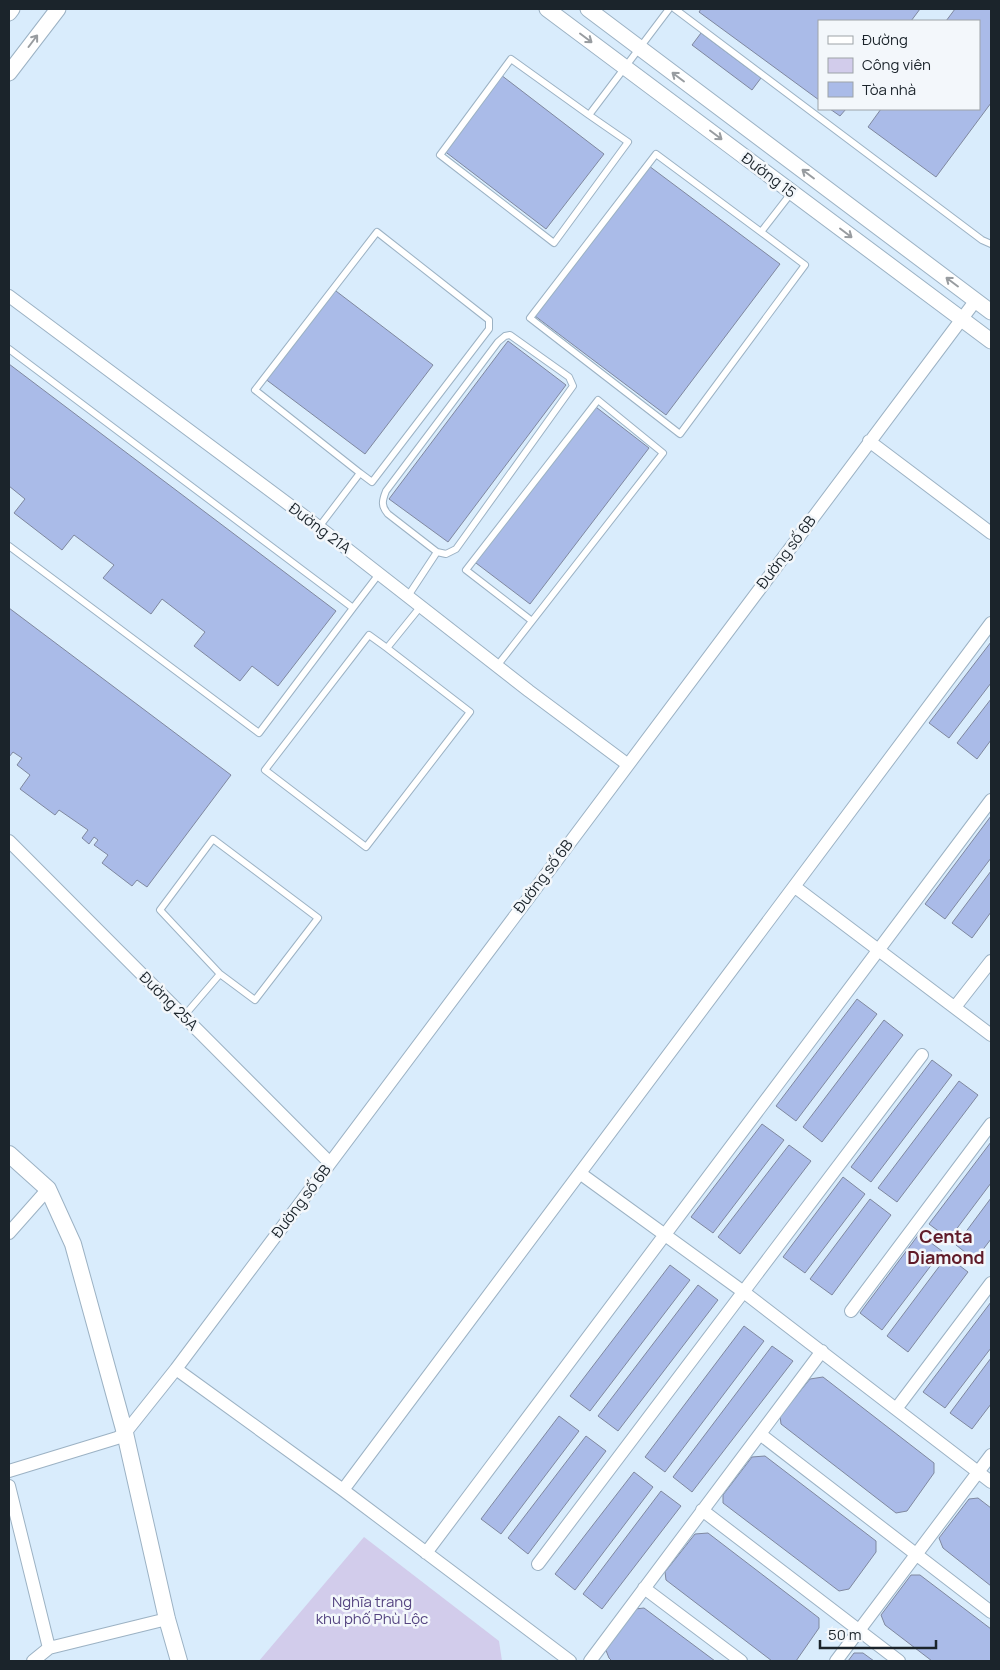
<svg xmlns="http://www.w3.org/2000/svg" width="1000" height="1670" font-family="Manrope,sans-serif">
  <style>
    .green { fill: #d2cceb }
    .building { fill: #aabbe8; stroke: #7f889f }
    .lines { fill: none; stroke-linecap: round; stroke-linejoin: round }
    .service-casing { stroke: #9cb2c4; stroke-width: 8 }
    .minor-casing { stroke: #9cb2c4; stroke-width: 14 }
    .tertiary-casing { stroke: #9cb2c4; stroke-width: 17 }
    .secondary-casing { stroke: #9cb2c4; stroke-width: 18 }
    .service { stroke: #fff; stroke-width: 6 }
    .minor { stroke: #fff; stroke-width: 12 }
    .tertiary { stroke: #fff; stroke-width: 15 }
    .secondary { stroke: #fff; stroke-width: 16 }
    .oneway { stroke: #989ca0 }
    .labels { text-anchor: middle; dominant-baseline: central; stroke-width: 5; stroke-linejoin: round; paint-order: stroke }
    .street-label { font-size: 15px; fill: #1b242b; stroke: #f3f7fb }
    .park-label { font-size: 15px; fill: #554581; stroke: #f3f7fb }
    .quarter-label { font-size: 18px; font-weight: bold; fill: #601b29; stroke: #f3f7fb }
  </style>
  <rect width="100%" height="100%" fill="#d9ecfc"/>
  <path class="green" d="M364,1537L499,1641L502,1661H259Z"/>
  <path class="building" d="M701,9H920L911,21H819V100L699,12Z
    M955,9H991V103L936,177L868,127L881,109H979V21H946Z
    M701,33L761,78L752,90L692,45Z
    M501,75L604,154L546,229L443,150Z
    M830,109H846L840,116Z
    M645,163L780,264L666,415L531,313Z
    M332,288L433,365L365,454L264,378Z
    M508,341L566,385L448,542L389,499Z
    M9,364L336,611L278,686L252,666L240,681L194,646L205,632L162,599L151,614L103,578L114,565L74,535L62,550L14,513L25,499L9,486Z
    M592,404L649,448L530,604L472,560Z
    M9,608L231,775L147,887L137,880L132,886L102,863L108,855L94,845L98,840L94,837L89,844L82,838L88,830L59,810L55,815L20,789L30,775L17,765L22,758L13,752L9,757Z
    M991,642V683L949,738L929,723Z
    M991,699V740L977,759L957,743Z
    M991,816V858L945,919L925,904Z
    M991,871V912L972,938L952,923Z
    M857,999L877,1014L796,1121L776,1106Z
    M884,1020L903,1035L822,1142L803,1127Z
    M932,1060L952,1075L871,1182L851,1167Z
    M959,1081L978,1095L897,1202L878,1188Z
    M762,1124L784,1140L713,1233L691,1217Z
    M991,1142V1183L949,1239L929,1224Z
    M789,1145L811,1161L740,1254L718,1237Z
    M843,1177L865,1194L805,1273L783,1257Z
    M991,1198V1239L975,1260L956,1245Z
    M870,1199L891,1215L832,1295L810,1279Z
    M919,1234L942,1251L882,1330L860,1313Z
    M947,1256L968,1272L908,1352L887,1336Z
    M670,1265L690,1280L590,1411L570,1396Z
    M698,1285L718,1300L618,1431L598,1416Z
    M991,1302V1348L945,1408L923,1392Z
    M744,1326L764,1341L665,1472L645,1457Z
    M772,1346L793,1361L692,1492L673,1477Z
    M991,1358V1404L972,1429L950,1413Z
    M823,1377L934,1463V1473L907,1511L896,1513L781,1424L780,1416L810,1379Z
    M559,1416L579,1431L501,1534L481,1519Z
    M586,1436L606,1451L528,1554L508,1538Z
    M765,1456L876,1541V1552L849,1589L839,1591L723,1503V1495L752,1457Z
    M634,1472L653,1487L575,1590L555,1574Z
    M661,1491L681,1506L602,1609L583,1594Z
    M978,1498L991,1508V1586L943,1548L939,1538L969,1499Z
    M708,1533L819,1618V1628L796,1661H772L666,1580L665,1572L695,1534Z
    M911,1575H920L991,1629V1661H932L885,1625L881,1615Z
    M644,1608L715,1661H612L609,1658L605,1648L635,1609Z
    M854,1653H863L874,1661H848Z"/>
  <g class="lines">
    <g class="service-casing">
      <path id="service" d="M675,9L982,240L991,244
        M589,115L511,59L440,155L554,243L628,142L589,115L669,9
        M761,232L656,154L530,318L680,434L805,265L761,232L792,192
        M9,349L353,608L379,574
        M319,527L360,473L372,482L489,329V320L377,232L255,390L360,473
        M9,546L259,733L353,608
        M408,596L437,552L446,554L456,549L573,386L569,377L510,335L505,336L498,342L386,491C382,501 381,506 388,514L437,552
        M387,648L369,635L265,770L366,847L470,712L387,648L421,606
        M497,666L663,453L598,400L466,570L532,621
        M184,1016L220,974L255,1000L318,918L213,839L160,910L220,974"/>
    </g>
    <g class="minor-casing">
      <path id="minor" d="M9,296L319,527L529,691L627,764
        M869,441L991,533
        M9,841L329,1162
        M795,887L991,1035
        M955,1007L991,961
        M581,1174L745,1293L991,1482
        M9,1233L48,1189
        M851,1311L991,1124
        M176,1369L343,1490L570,1661
        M896,1409L991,1283
        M760,1434L991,1612
        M9,1471L117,1438L125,1433L176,1369L976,300
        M9,1486L49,1648
        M343,1490L991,623
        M702,1510L899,1661
        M426,1553L991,800
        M538,1564L922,1055
        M644,1588L741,1661
        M33,1661L49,1648L167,1619
        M590,1661L822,1351
        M836,1661L991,1455"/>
    </g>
    <g class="tertiary-casing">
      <path id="tertiary" d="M547,9L991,341
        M588,9L991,312
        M9,13L12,9
        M9,73L58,9"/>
    </g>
    <g class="secondary-casing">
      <path id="secondary" d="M9,1154L48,1189L73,1244L125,1433L167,1619L179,1661"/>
    </g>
    <use href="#service" class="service"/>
    <use href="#minor" class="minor"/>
    <use href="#tertiary" class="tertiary"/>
    <use href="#secondary" class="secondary"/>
  </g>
  <defs><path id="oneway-shaft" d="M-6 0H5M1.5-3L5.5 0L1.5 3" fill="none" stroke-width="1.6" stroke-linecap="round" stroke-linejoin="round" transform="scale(1.25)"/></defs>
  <g class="oneway">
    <use href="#oneway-shaft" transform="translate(586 38) rotate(37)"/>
    <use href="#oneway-shaft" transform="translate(33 41) rotate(-53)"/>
    <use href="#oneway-shaft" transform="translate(678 77) rotate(-143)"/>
    <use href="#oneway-shaft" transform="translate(716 135) rotate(37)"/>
    <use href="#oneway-shaft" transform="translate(808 174) rotate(-143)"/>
    <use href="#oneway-shaft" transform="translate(846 233) rotate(37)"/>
    <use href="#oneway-shaft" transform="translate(952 282) rotate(-143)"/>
  </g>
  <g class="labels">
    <g class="street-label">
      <text transform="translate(769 175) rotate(37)">Đường 15</text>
      <text transform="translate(320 528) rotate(37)">Đường 21A</text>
      <text transform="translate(786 552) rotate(-53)">Đường số 6B</text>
      <text transform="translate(543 876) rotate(-53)">Đường số 6B</text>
      <text transform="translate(169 1001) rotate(45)">Đường 25A</text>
      <text transform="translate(301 1201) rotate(-53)">Đường số 6B</text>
    </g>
    <g class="park-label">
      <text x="372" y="1601">Nghĩa trang<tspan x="372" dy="17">khu phố Phù Lộc</tspan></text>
    </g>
    <g class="quarter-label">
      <text x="946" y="1236">Centa<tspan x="946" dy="21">Diamond</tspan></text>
    </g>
  </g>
  <rect width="1000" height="1670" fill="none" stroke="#1b242b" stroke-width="20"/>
  <rect x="818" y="20" width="162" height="90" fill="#f3f7fb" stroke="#9da3a8"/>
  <rect x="828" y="36" width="25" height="8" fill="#ffffff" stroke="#9da3a8"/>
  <text x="862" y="45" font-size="15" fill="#1b242b">Đường</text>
  <rect x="828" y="58" width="25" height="15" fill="#d2cceb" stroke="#9da3a8"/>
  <text x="862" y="70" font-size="15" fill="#1b242b">Công viên</text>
  <rect x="828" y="82" width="25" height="15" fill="#aabbe8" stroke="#9da3a8"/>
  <text x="862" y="95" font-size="15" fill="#1b242b">Tòa nhà</text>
  <path d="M820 1640v8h116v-8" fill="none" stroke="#1b242b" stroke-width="2.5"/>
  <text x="828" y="1640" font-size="15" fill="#1b242b" stroke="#f3f7fb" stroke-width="4" paint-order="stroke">50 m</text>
</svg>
